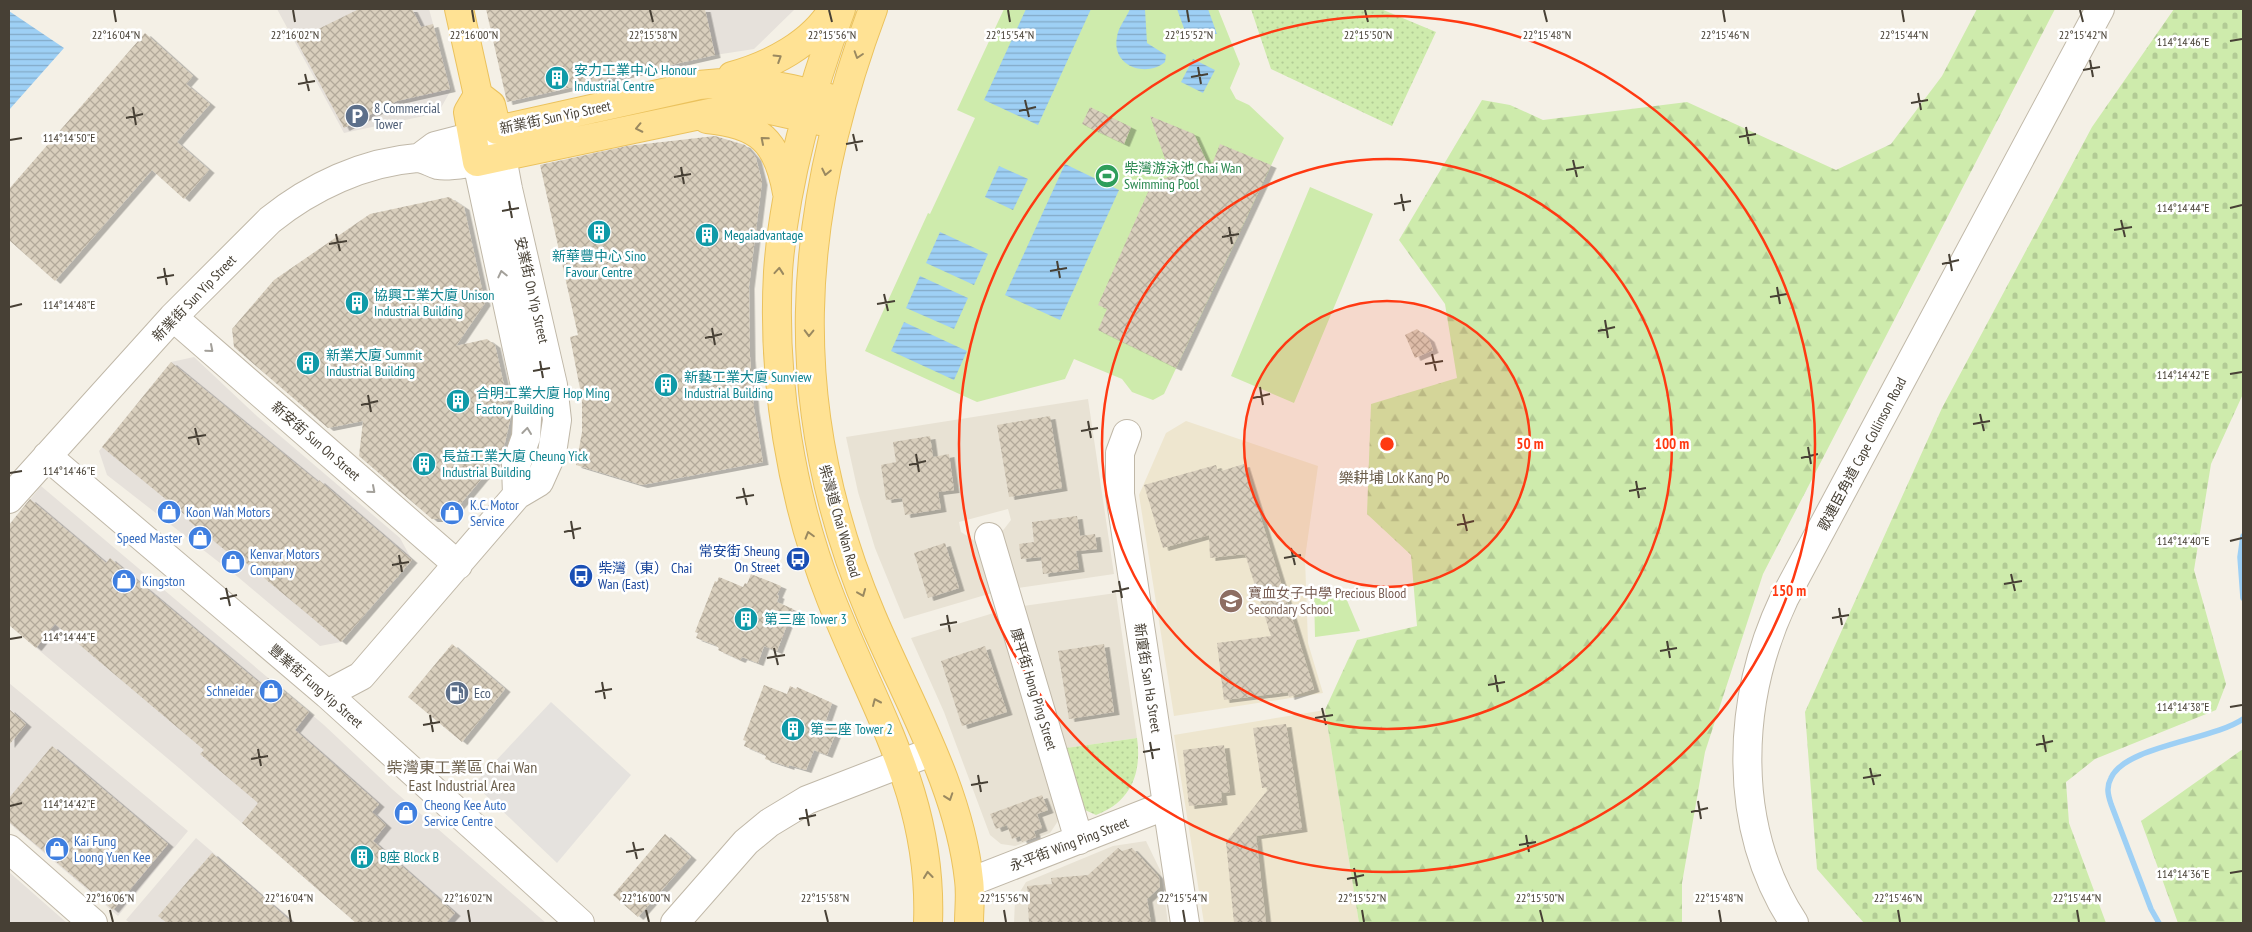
<svg xmlns="http://www.w3.org/2000/svg" width="2252" height="932" font-family="'PT Sans Narrow','Noto Sans TC',sans-serif">
  <style>
    .residential { fill: #e8e2d4 }
    .industrial { fill: #e6e1db }
    .education { fill: #eee6cf }
    .forest { fill: url(#forest-firs) }
    .cemetery { fill: url(#cemetery-stones) }
    .park { fill: #ceebac }
    .garden { fill: url(#garden-dots) }
    .parking { fill: #e5e2de }
    .water { fill: url(#water-rules) }
    .lines { fill: none; stroke-linecap: round; stroke-linejoin: round }
    .stream { stroke: #9ed0f5; stroke-width: 5.5 }
    .building { fill: url(#building-cross-hatch); filter: url(#shadow) }
    .minor-casing { stroke: #c0b8a8; stroke-width: 30 }
    .major-casing { stroke: #ebc25d; stroke-width: 30 }
    .minor { stroke: #fff; stroke-width: 28 }
    .major { stroke: #ffe294; stroke-width: 28 }
    .oneway { stroke: #9a8960 }
    .oneway2 { stroke: #a3a09a }
    .ticks { fill: none; stroke: #474035; stroke-width: 2 }
    .ring { fill: none; stroke: #ff3912; stroke-width: 2.5 }
    .labels { text-anchor: middle; dominant-baseline: central; stroke-width: 5; stroke-linejoin: round; paint-order: stroke }
    .culture-label { font-size: 14px; fill: #0d838f; stroke: #fff; text-anchor: start }
    .service-label { font-size: 14px; fill: #4e5e75; stroke: #fff; text-anchor: start }
    .street-label { font-size: 14px; fill: #474035; stroke: #fff }
    .leisure-label { font-size: 14px; fill: #27864d; stroke: #fff; text-anchor: start }
    .shop-label { font-size: 14px; fill: #366cbe; stroke: #fff; text-anchor: start }
    .transit-label { font-size: 14px; fill: #164399; stroke: #fff; text-anchor: end }
    .education-label { font-size: 14px; fill: #785e54; stroke: #fff; text-anchor: start }
    .neighbourhood-label { font-size: 15px; fill: #6b5e4b; stroke: #fff }
    .quarter-label { font-size: 16px; fill: #6b5e4b; stroke: #fff }
    .ticks-label { font-size: 12px; text-anchor: middle; fill: #474035; stroke: #fff; stroke-width: 5; stroke-linejoin: round; paint-order: stroke }
    .centre { fill: #ff3912; stroke: #fff; stroke-width: 2.5 }
    .ring-label { font-size: 15px; text-anchor: middle; font-weight: bold; fill: #ff3912; stroke: #fff; stroke-width: 5; stroke-linejoin: round; paint-order: stroke }
  </style>
  <defs>
    <pattern id="forest-firs" width="22" height="20" patternUnits="userSpaceOnUse" patternTransform="scale(1.25)"><rect width="22" height="20" fill="#ceebac"/><path d="M5 1l3.5 6h-7zM16 11l3.5 6h-7z" fill="#b2cb95"/></pattern>
    <pattern id="cemetery-stones" width="16" height="16" patternUnits="userSpaceOnUse" patternTransform="scale(1.25)"><rect width="16" height="16" fill="#ceebac"/><path d="M2 7V4a2 2 0 0 1 4 0v3zM10 15v-3a2 2 0 0 1 4 0v3z" fill="#b2cb95"/></pattern>
    <pattern id="garden-dots" width="8" height="8" patternUnits="userSpaceOnUse" patternTransform="scale(1.25)"><rect width="8" height="8" fill="#ceebac"/><path d="M2 2h.1M6 6h.1" fill="none" stroke="#b2cb95" stroke-width="1.8" stroke-linecap="round"/></pattern>
    <pattern id="water-rules" width="6" height="5" patternUnits="userSpaceOnUse" patternTransform="scale(1.25)"><rect width="6" height="5" fill="#9ed0f5"/><path d="M0 2.5h6" fill="none" stroke="#83aac7"/></pattern>
    <pattern id="building-cross-hatch" width="8" height="8" patternUnits="userSpaceOnUse" patternTransform="scale(1.25)"><rect width="8" height="8" fill="#d9cfbd"/><path d="M0 0l8 8M0 8l8-8" fill="none" stroke="#b2a99a"/></pattern>
    <filter id="shadow"><feDropShadow dx="5.5" dy="3" stdDeviation="0" flood-color="#0004"/></filter>
  </defs>
  <rect width="100%" height="100%" fill="#f4f0e6"/>
  <path class="residential" d="M1088,399L1114,574L1018,588L1001,533L1011,520L1008,509L959,522L961,532L975,541L992,593L904,619L875,548L858,492L846,437Z
    M1116,593L1137,738L1066,748L1023,606Z
    M997,612L1060,818L1050,833L1015,846L1001,844L990,835L944,712L911,638Z
    M1146,841L1161,872L1168,923H1014L1015,900L1026,882L1113,846Z"/>
  <path class="industrial" d="M277,9H429L451,90L438,113L344,133Z
    M705,9H795L754,49L715,55Z
    M194,357L258,417L400,538L412,560L341,642L320,646L238,577L107,475L99,451L171,362Z
    M41,486L324,725L392,789L546,923H356L179,768L9,625V525Z
    M9,683L188,831L118,916L9,823Z
    M196,838L296,923H130L126,920Z
    M9,872L67,923H9Z"/>
  <path class="education" d="M1186,421L1318,466L1305,558L1308,643L1323,693L1174,716L1139,495L1166,433Z
    M1325,710L1359,923H1204L1174,735Z"/>
  <path class="forest" d="M1977,9H2055L1763,574L1705,752L1682,883V923H1359L1325,710L1357,640L1417,626L1411,555L1367,514L1371,404L1457,378L1445,304L1399,240L1482,100L1510,105L1543,120L1687,102L1836,170L1891,144L1942,76Z
    M2243,749V923H2178L2141,821Z"/>
  <path class="cemetery" d="M2174,9H2243V394L2211,464L2194,570L2226,684L2216,710L2095,759L2066,782L2069,823L2106,923H1864L1817,869L1805,712L1942,408L2092,127Z"/>
  <path class="park" d="M1004,9H1218L1240,64L1230,88L1236,99L1249,105L1284,138L1164,394L1153,400L1132,392L1122,379L1074,359L1065,379L977,402L865,351L928,213L930,214L975,118L957,110Z
    M1310,187L1373,214L1294,403L1231,376Z
    M1343,591L1360,631L1315,637L1314,592Z"/>
  <path class="garden" d="M1251,9H1381L1436,32L1392,126L1271,69Z
    M1137,738C1142,773 1131,802 1096,815L1085,810L1066,748Z"/>
  <path class="parking" d="M551,702L631,775L557,863L474,784Z"/>
  <path class="water" d="M1026,9H1091L1038,125L984,100Z
    M1130,9H1145L1147,43L1166,55L1165,62C1146,78 1111,66 1117,37C1118,28 1126,18 1130,9Z
    M1177,9H1208L1217,34H1186Z
    M9,11L64,48L9,110Z
    M1193,59L1215,70L1203,93L1181,82Z
    M1065,164L1119,190L1060,320L1005,295Z
    M999,166L1028,179L1013,210L985,197Z
    M940,232L988,254L974,285L926,263Z
    M920,276L968,298L954,329L906,308Z
    M904,322L967,351L954,380L891,351Z"/>
  <g class="lines">
    <path class="stream" d="M2243,536L2240,557L2243,598
      M2159,923L2151,909L2111,804C2108,795 2106,787 2111,778C2125,746 2213,740 2243,719"/>
  </g>
  <path class="building" d="M359,9H412L421,27L433,24L450,89L397,101L344,128L296,40Z
    M486,9H705L715,55L507,102Z
    M145,33L193,76L186,84L210,104L177,142L209,170L184,199L152,170L55,281L9,240V189Z
    M1090,107L1131,127L1124,144L1082,124Z
    M1150,116L1194,134L1210,169L1220,144L1271,165L1176,368L1098,330L1107,309L1098,305L1152,183L1171,176Z
    M715,136L745,145L756,158L762,182L749,286L750,357L754,409L763,462L642,485L576,465L582,432V399L570,337L578,335L540,165L627,146Z
    M449,197L464,207L485,303L456,346L487,339L495,345L511,416L504,447L493,465L448,519H432L359,456L363,421L328,428L234,347L232,329L274,280L370,214Z
    M1417,329L1429,339L1433,350L1415,358L1405,335Z
    M171,362L318,482L319,480L412,560L341,642L233,552L231,555L189,521L190,519L102,447Z
    M1050,416L1062,488L1009,497L997,425Z
    M930,436L933,457L949,454L954,490L938,492L941,509L905,515L902,498L886,500L881,465L896,462L893,442Z
    M1244,464L1314,689L1289,697L1288,692L1224,700L1217,643L1271,636L1245,554L1210,558L1209,535L1163,548L1144,485L1216,465L1218,472Z
    M30,499L106,563L110,558L262,685L268,678L309,712L295,730L379,804L372,812L386,825L373,841L455,913L446,923H356L242,823L258,803L200,754L204,750L55,624L36,648L9,625V525Z
    M1077,516L1080,536L1095,534L1097,549L1076,551L1079,569L1043,574L1041,557L1021,559L1019,544L1034,542L1032,522Z
    M945,543L959,588L928,598L914,553Z
    M751,574L781,586L777,595L779,596L777,602L793,609L777,651L764,646L758,663L742,657L740,660L718,650L719,648L715,645L696,638L698,633L695,632L715,581L717,582L719,577L743,587L745,583L747,584Z
    M452,644L505,689L462,742L408,697Z
    M1104,644L1114,712L1069,719L1058,651Z
    M985,646L1007,712L962,726L941,661Z
    M764,685L787,694L790,686L796,689L797,687L832,703L826,720L839,725L827,755L814,750L806,770L789,765V767L765,759L766,756L763,754L744,746L746,741L743,740Z
    M9,709L26,724L9,745Z
    M1286,724L1302,829L1256,836L1266,923H1234L1226,842L1270,787L1262,788L1253,728Z
    M1224,745L1230,792L1221,793L1222,802L1189,806L1183,750Z
    M52,746L168,844L113,910L9,822V798Z
    M1042,795L1048,810L1037,814L1042,828L1034,831L1036,837L1022,842L1020,836L1012,839L1007,825L996,829L990,814Z
    M665,834L691,857L638,917L613,895Z
    M1118,848L1122,851L1132,848L1159,877L1160,887L1147,899L1151,923H1029L1027,886L1052,884L1051,878L1088,875Z
    M212,853L293,923H167L158,916Z"/>
  <g class="lines">
    <g class="minor-casing">
      <path id="minor" d="M173,317L458,565
        M1127,434L1120,453V494L1185,923
        M47,456L327,694L580,923
        M9,499L173,317L270,220C311,187 364,162 417,158C424,158 431,163 438,165C450,167 465,163 477,162L528,400L526,437L516,465L517,495
        M989,537L1079,840
        M327,694L361,676L517,495L539,482L552,453L557,420L553,385L508,189L497,130L435,146L419,158
        M9,849L93,923
        M970,882L1167,805
        M675,923L746,842L769,823L807,800L931,752
        M1794,923C1731,826 1736,701 1784,599L2100,9"/>
    </g>
    <g class="major-casing">
      <path id="major" d="M459,9L478,95L468,112L477,162L738,107L761,108L825,122
        M841,9C811,89 784,186 778,272C772,380 791,498 831,599C875,711 933,797 928,923
        M873,9C795,218 783,408 872,617C908,702 959,787 969,880C971,894 969,909 969,923
        M732,76C771,65 812,44 833,9
        M478,95L491,105L497,130L699,85C752,79 779,85 829,98
        M707,119C759,124 778,141 787,193"/>
    </g>
    <use href="#minor" class="minor"/>
    <use href="#major" class="major"/>
  </g>
  <defs><path id="oneway-chevron" d="M-2-3.5L2.5 0L-2 3.5" fill="none" stroke-width="1.6" stroke-linecap="round" stroke-linejoin="round" transform="scale(1.25)"/></defs>
  <g class="oneway">
    <use href="#oneway-chevron" transform="translate(858 55) rotate(108)"/>
    <use href="#oneway-chevron" transform="translate(778 58) rotate(-32)"/>
    <use href="#oneway-chevron" transform="translate(639 128) rotate(168)"/>
    <use href="#oneway-chevron" transform="translate(764 140) rotate(-139)"/>
    <use href="#oneway-chevron" transform="translate(826 172) rotate(102)"/>
    <use href="#oneway-chevron" transform="translate(779 271) rotate(-85)"/>
    <use href="#oneway-chevron" transform="translate(809 333) rotate(91)"/>
    <use href="#oneway-chevron" transform="translate(809 535) rotate(-106)"/>
    <use href="#oneway-chevron" transform="translate(862 593) rotate(68)"/>
    <use href="#oneway-chevron" transform="translate(876 702) rotate(-114)"/>
    <use href="#oneway-chevron" transform="translate(949 797) rotate(71)"/>
    <use href="#oneway-chevron" transform="translate(928 875) rotate(-96)"/>
  </g>
  <g class="oneway2">
    <use href="#oneway-chevron" transform="translate(502 274) rotate(-103)"/>
    <use href="#oneway-chevron" transform="translate(210 349) rotate(41)"/>
    <use href="#oneway-chevron" transform="translate(527 431) rotate(-83)"/>
    <use href="#oneway-chevron" transform="translate(372 490) rotate(41)"/>
  </g>
  <path class="ticks" d="M114,10L116,22M293,10L295,22M472,10L474,22M650,10L653,22M829,10L832,22M1008,10L1010,22M1187,10L1189,22M1365,10L1368,22M1544,10L1547,22M1723,10L1725,22M1902,10L1904,22M2080,10L2083,22M2230,41L2242,39M2090,60L2093,77M1198,67L1201,84M2083,70L2100,67M305,74L309,91M1191,77L1208,74M298,84L315,81M1918,93L1921,110M1025,100L1029,117M1911,103L1928,100M133,107L136,125M1019,111L1036,107M126,118L143,114M1746,127L1749,144M853,134L857,151M1739,137L1756,134M10,140L22,138M846,144L863,141M1573,160L1577,177M681,167L684,184M1566,170L1584,167M674,177L691,174M1401,194L1404,211M509,201L512,218M1394,204L1411,201M2230,208L2242,205M502,211L519,208M2121,220L2125,237M1229,227L1232,244M2114,230L2132,227M336,234L340,251M1222,237L1239,234M329,244L347,241M1949,254L1952,271M1057,261L1060,278M1942,264L1959,260M164,268L167,285M1050,271L1067,268M157,278L174,275M1777,287L1780,304M884,294L888,311M1770,297L1787,294M877,304L895,301M10,307L22,304M1605,320L1608,338M712,328L715,345M1598,331L1615,327M705,338L722,334M1432,354L1436,371M540,361L543,378M1425,364L1443,361M533,371L550,368M2230,374L2242,372M1260,387L1263,405M368,395L371,412M1253,398L1270,394M361,405L378,401M1980,414L1984,431M1088,421L1091,438M1973,424L1990,421M195,428L199,445M1081,431L1098,428M188,438L206,435M1808,447L1811,464M916,454L919,472M1801,458L1818,454M909,465L926,461M10,473L22,471M1636,481L1639,498M743,488L747,505M1629,491L1646,488M736,498L754,495M1463,514L1467,531M571,521L574,539M1457,525L1474,521M564,532L581,528M2230,541L2242,538M1291,548L1295,565M399,555L402,572M1284,558L1301,555M392,565L409,562M2011,574L2015,591M1119,581L1122,598M2004,584L2022,581M226,588L230,606M1112,592L1129,588M220,599L237,595M1839,608L1842,625M947,615L950,632M1832,618L1849,615M940,625L957,622M10,639L22,637M1667,641L1670,658M774,648L778,665M1660,651L1677,648M767,658L785,655M1495,675L1498,692M602,682L605,699M1488,685L1505,682M595,692L612,689M2230,707L2242,705M1322,708L1326,725M430,715L433,732M1315,718L1333,715M423,725L440,722M2043,735L2046,752M1150,742L1153,759M2036,745L2053,741M258,749L261,766M1143,752L1160,749M251,759L268,756M1870,768L1874,785M978,775L981,792M1863,778L1881,775M971,785L988,782M1698,801L1701,819M10,806L22,803M806,809L809,826M1691,812L1708,808M799,819L816,815M1526,835L1529,852M633,842L637,859M1519,845L1536,842M626,852L644,849M1354,868L1357,886M2230,873L2242,871M1347,879L1364,875M110,910L113,922M289,910L291,922M468,910L470,922M646,910L649,922M825,910L828,922M1004,910L1006,922M1183,910L1185,922M1362,910L1364,922M1540,910L1543,922M1719,910L1721,922M1898,910L1900,922M2077,910L2079,922"/>
  <circle cx="1387" cy="444" r="143" fill="#ff3912" fill-opacity=".12"/>
  <g class="ring">
    <circle cx="1387" cy="444" r="143"/>
    <circle cx="1387" cy="444" r="285"/>
    <circle cx="1387" cy="444" r="428"/>
  </g>
  <defs>
    <g id="building-disc" transform="scale(1.25)"><circle r="9.5" fill="#0f9aa8" stroke="#fff"/><path d="M-4-6H4V6H1V3H-1V6H-4ZM-2.5-4.3h1.7v1.8h-1.7ZM.8-4.3h1.7v1.8H.8ZM-2.5-1h1.7V.8h-1.7ZM.8-1h1.7V.8H.8Z" fill="#fff"/></g>
    <g id="parking-disc" transform="scale(1.25)"><circle r="9.5" fill="#5c6f8a" stroke="#fff"/><path d="M-3.5-5.5H1a3.5 3.5 0 0 1 0 7H-1V5.5H-3.5ZM-1-3.4V-.6H.8a1.4 1.4 0 0 0 0-2.8Z" fill="#fff"/></g>
    <g id="stadium-disc" transform="scale(1.25)"><circle r="9.5" fill="#2e9e5b" stroke="#fff"/><path d="M0-5a6.5 5 0 1 0 0 10a6.5 5 0 1 0 0-10ZM-3.5-1.8h7v3.6h-7Z" fill="#fff"/></g>
    <g id="shop-disc" transform="scale(1.25)"><circle r="9.5" fill="#3f7fe0" stroke="#fff"/><path d="M-5-2.5h2.3a2.7 3.5 0 0 1 5.4 0H5L5.5 6h-11ZM-1.5-2.5h3a1.5 2.3 0 0 0-3 0Z" fill="#fff"/></g>
    <g id="bus-disc" transform="scale(1.25)"><circle r="9.5" fill="#1a4fb4" stroke="#fff"/><path d="M-5-6H5V4H4V6H2V4H-2V6H-4V4H-5ZM-3.5-4V0h7V-4ZM-3.5 1.2v1.5H-2V1.2ZM2 1.2v1.5H3.5V1.2Z" fill="#fff"/></g>
    <g id="school-disc" transform="scale(1.25)"><circle r="9.5" fill="#8d6e63" stroke="#fff"/><path d="M0-5L7-2L0 1L-7-2ZM-4 1L0 2.5L4 1V4Q0 6-4 4Z" fill="#fff"/></g>
    <g id="fuel-disc" transform="scale(1.25)"><circle r="9.5" fill="#5c6f8a" stroke="#fff"/><path d="M-5.5-6h7V0h2V4h1.3V-2.5L3-4.5l.8-.8L6-3V5H2.5V1h-1V6h-7ZM-4.2-4.7v3.2H.2V-4.7Z" fill="#fff"/></g>
  </defs>
  <g fill-rule="evenodd">
    <use href="#building-disc" x="557" y="78"/>
    <use href="#parking-disc" x="357" y="116"/>
    <use href="#stadium-disc" x="1107" y="176"/>
    <use href="#building-disc" x="599" y="232"/>
    <use href="#building-disc" x="707" y="235"/>
    <use href="#building-disc" x="357" y="303"/>
    <use href="#building-disc" x="308" y="363"/>
    <use href="#building-disc" x="666" y="385"/>
    <use href="#building-disc" x="458" y="401"/>
    <use href="#building-disc" x="424" y="464"/>
    <use href="#shop-disc" x="169" y="512"/>
    <use href="#shop-disc" x="452" y="513"/>
    <use href="#shop-disc" x="200" y="538"/>
    <use href="#bus-disc" x="798" y="559"/>
    <use href="#shop-disc" x="233" y="562"/>
    <use href="#bus-disc" x="581" y="576"/>
    <use href="#shop-disc" x="124" y="581"/>
    <use href="#school-disc" x="1231" y="601"/>
    <use href="#building-disc" x="746" y="619"/>
    <use href="#shop-disc" x="271" y="691"/>
    <use href="#fuel-disc" x="457" y="693"/>
    <use href="#building-disc" x="793" y="729"/>
    <use href="#shop-disc" x="406" y="813"/>
    <use href="#shop-disc" x="57" y="849"/>
    <use href="#building-disc" x="362" y="857"/>
  </g>
  <g class="labels">
    <g class="culture-label">
      <text x="574" y="70">安力工業中心 Honour<tspan x="574" dy="16">Industrial Centre</tspan></text>
      <text x="724" y="235">Megaiadvantage</text>
      <text x="599" y="256" text-anchor="middle">新華豐中心 Sino<tspan x="599" dy="16">Favour Centre</tspan></text>
      <text x="374" y="295">協興工業大廈 Unison<tspan x="374" dy="16">Industrial Building</tspan></text>
      <text x="326" y="355">新業大廈 Summit<tspan x="326" dy="16">Industrial Building</tspan></text>
      <text x="684" y="377">新藝工業大廈 Sunview<tspan x="684" dy="16">Industrial Building</tspan></text>
      <text x="476" y="393">合明工業大廈 Hop Ming<tspan x="476" dy="16">Factory Building</tspan></text>
      <text x="442" y="456">長益工業大廈 Cheung Yick<tspan x="442" dy="16">Industrial Building</tspan></text>
      <text x="764" y="619">第三座 Tower 3</text>
      <text x="810" y="729">第二座 Tower 2</text>
      <text x="380" y="857">B座 Block B</text>
    </g>
    <g class="service-label">
      <text x="374" y="108">8 Commercial<tspan x="374" dy="16">Tower</tspan></text>
      <text x="474" y="693">Eco</text>
    </g>
    <g class="street-label">
      <text transform="translate(555 117) rotate(-12)">新業街 Sun Yip Street</text>
      <text transform="translate(532 290) rotate(77)">安業街 On Yip Street</text>
      <text transform="translate(194 298) rotate(-46)">新業街 Sun Yip Street</text>
      <text transform="translate(316 441) rotate(41)">新安街 Sun On Street</text>
      <text transform="translate(1862 454) rotate(-62)">歌連臣角道 Cape Collinson Road</text>
      <text transform="translate(840 521) rotate(74)">柴灣道 Chai Wan Road</text>
      <text transform="translate(1148 678) rotate(81)">新廈街 San Ha Street</text>
      <text transform="translate(316 686) rotate(41)">豐業街 Fung Yip Street</text>
      <text transform="translate(1034 689) rotate(73)">康平街 Hong Ping Street</text>
      <text transform="translate(1069 844) rotate(-21)">永平街 Wing Ping Street</text>
    </g>
    <g class="leisure-label">
      <text x="1124" y="168">柴灣游泳池 Chai Wan<tspan x="1124" dy="16">Swimming Pool</tspan></text>
    </g>
    <g class="shop-label">
      <text x="470" y="505">K.C. Motor<tspan x="470" dy="16">Service</tspan></text>
      <text x="186" y="512">Koon Wah Motors</text>
      <text x="182" y="538" text-anchor="end">Speed Master</text>
      <text x="250" y="554">Kenvar Motors<tspan x="250" dy="16">Company</tspan></text>
      <text x="142" y="581">Kingston</text>
      <text x="254" y="691" text-anchor="end">Schneider</text>
      <text x="424" y="805">Cheong Kee Auto<tspan x="424" dy="16">Service Centre</tspan></text>
      <text x="74" y="841">Kai Fung<tspan x="74" dy="16">Loong Yuen Kee</tspan></text>
    </g>
    <g class="transit-label">
      <text x="780" y="551">常安街 Sheung<tspan x="780" dy="16">On Street</tspan></text>
      <text x="598" y="568" text-anchor="start">柴灣（東） Chai<tspan x="598" dy="16">Wan (East)</tspan></text>
    </g>
    <g class="education-label">
      <text x="1248" y="593">寶血女子中學 Precious Blood<tspan x="1248" dy="16">Secondary School</tspan></text>
    </g>
    <g class="neighbourhood-label">
      <text x="1394" y="477">樂耕埔 Lok Kang Po</text>
    </g>
    <g class="quarter-label">
      <text x="462" y="767">柴灣東工業區 Chai Wan<tspan x="462" dy="18">East Industrial Area</tspan></text>
    </g>
  </g>
  <g class="ticks-label">
    <text x="474" y="39">22°16'00"N</text>
    <text x="653" y="39">22°15'58"N</text>
    <text x="1189" y="39">22°15'52"N</text>
    <text x="1368" y="39">22°15'50"N</text>
    <text x="1547" y="39">22°15'48"N</text>
    <text x="2083" y="39">22°15'42"N</text>
    <text x="116" y="39">22°16'04"N</text>
    <text x="295" y="39">22°16'02"N</text>
    <text x="832" y="39">22°15'56"N</text>
    <text x="1010" y="39">22°15'54"N</text>
    <text x="1725" y="39">22°15'46"N</text>
    <text x="1904" y="39">22°15'44"N</text>
    <text x="2183" y="46">114°14'46"E</text>
    <text x="69" y="142">114°14'50"E</text>
    <text x="2183" y="212">114°14'44"E</text>
    <text x="69" y="309">114°14'48"E</text>
    <text x="2183" y="379">114°14'42"E</text>
    <text x="69" y="475">114°14'46"E</text>
    <text x="2183" y="545">114°14'40"E</text>
    <text x="69" y="641">114°14'44"E</text>
    <text x="2183" y="711">114°14'38"E</text>
    <text x="69" y="808">114°14'42"E</text>
    <text x="2183" y="878">114°14'36"E</text>
    <text x="110" y="902">22°16'06"N</text>
    <text x="289" y="902">22°16'04"N</text>
    <text x="468" y="902">22°16'02"N</text>
    <text x="646" y="902">22°16'00"N</text>
    <text x="825" y="902">22°15'58"N</text>
    <text x="1004" y="902">22°15'56"N</text>
    <text x="1183" y="902">22°15'54"N</text>
    <text x="1362" y="902">22°15'52"N</text>
    <text x="1540" y="902">22°15'50"N</text>
    <text x="1719" y="902">22°15'48"N</text>
    <text x="1898" y="902">22°15'46"N</text>
    <text x="2077" y="902">22°15'44"N</text>
  </g>
  <circle cx="1387" cy="444" r="8" class="centre"/>
  <g class="ring-label">
    <text x="1530" y="449">50 m</text>
    <text x="1672" y="449">100 m</text>
    <text x="1789" y="596">150 m</text>
  </g>
  <rect width="2252" height="932" fill="none" stroke="#474035" stroke-width="20"/>
</svg>
